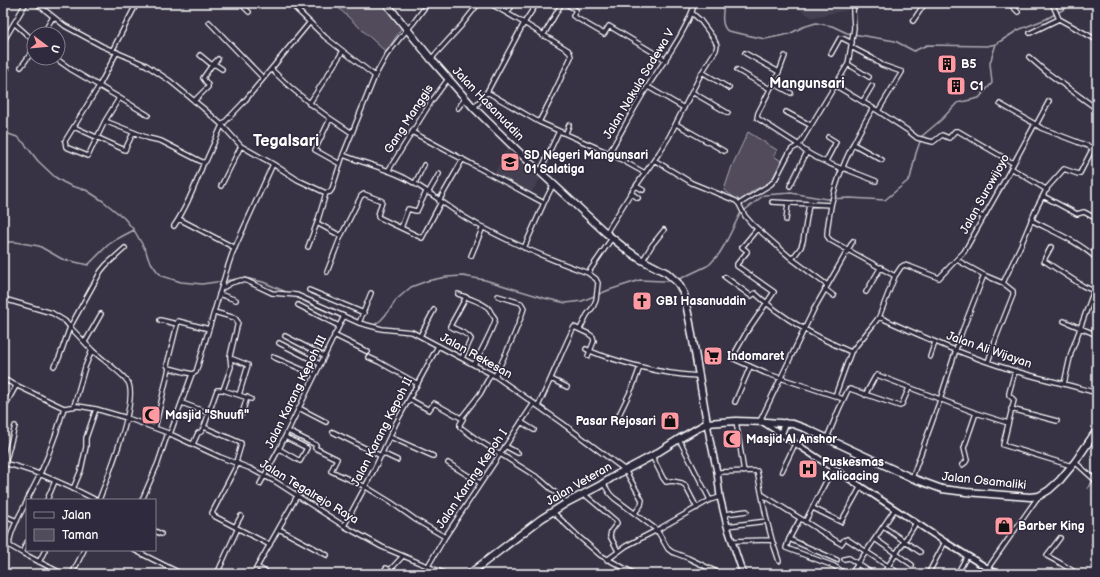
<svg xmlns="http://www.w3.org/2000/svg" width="1100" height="577" font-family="'Balsamiq Sans',sans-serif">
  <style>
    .built { fill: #444051 }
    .green { fill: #514c5c; stroke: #a8a6ae }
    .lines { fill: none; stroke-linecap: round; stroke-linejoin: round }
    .stream { stroke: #adabb2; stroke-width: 1.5 }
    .minor-casing { stroke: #fff; stroke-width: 6 }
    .tertiary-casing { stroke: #fff; stroke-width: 8 }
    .secondary-casing { stroke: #fff; stroke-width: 8 }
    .primary-casing { stroke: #fff; stroke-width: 9 }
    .minor { stroke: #2f2a3d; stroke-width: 3.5 }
    .tertiary { stroke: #2f2a3d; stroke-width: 4.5 }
    .secondary { stroke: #2f2a3d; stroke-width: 5 }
    .primary { stroke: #2f2a3d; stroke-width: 6 }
    .labels { text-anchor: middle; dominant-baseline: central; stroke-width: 3; stroke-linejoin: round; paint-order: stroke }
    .poi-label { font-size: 12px; font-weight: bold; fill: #fff; stroke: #2f2a3d; text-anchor: start }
    .street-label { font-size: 12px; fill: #fff; stroke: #2f2a3d }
    .quarter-label { font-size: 14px; font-weight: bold; fill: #fff; stroke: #2f2a3d }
    .district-label { font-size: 16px; font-weight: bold; fill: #fff; stroke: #2f2a3d }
  </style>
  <rect width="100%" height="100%" fill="#373345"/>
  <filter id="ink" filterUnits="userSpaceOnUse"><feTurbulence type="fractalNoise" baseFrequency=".025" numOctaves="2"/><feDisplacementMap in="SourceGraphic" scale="8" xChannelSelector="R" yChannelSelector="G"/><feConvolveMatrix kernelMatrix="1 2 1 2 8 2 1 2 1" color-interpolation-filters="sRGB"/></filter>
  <g filter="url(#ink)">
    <path class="built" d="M788,3H852L848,10L812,17Z
      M506,150L540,179L530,194L494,174Z"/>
    <path class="green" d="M333,3H380L403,26L386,52Z
      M748,132L777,150L774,156L781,161L772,180L768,184L754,190L739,201L724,190L732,166Z"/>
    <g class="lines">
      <path class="stream" d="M724,3C723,11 720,26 728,31L765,39L789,34L803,27L816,23L832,26L847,33L895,41L914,51L927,45L987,46L996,44
        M3,132L17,137L24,143L38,161L55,177L63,182L71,186L86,190L103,201L124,218L134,230L146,251L148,258L157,271L162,276L181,282L202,284L245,278L263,282L286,292
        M3,242H15L39,246L62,259L88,265L108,245L117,239L134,230
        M677,280L686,276L707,266L710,264L719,254L725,244L740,214L764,195L791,193L827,199L850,198L885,200L910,179L916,153L922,136L941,120L957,103L979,98L992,83L990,63L996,44L1018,30L1046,19L1066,8L1068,3
        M295,296L310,304L342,318
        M365,326L370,328L381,320L389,311L396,300L411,287L427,281L446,277L463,276L485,280L544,298L566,303L582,301L609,290L640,280L663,281H673
        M1088,488L1097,475"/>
      <g class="minor-casing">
        <path id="minor" d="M36,3L65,26L102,46L146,65L170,81L203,108L222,125L241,146L273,164L298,180L326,193L330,192L332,189L343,155L375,76L386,56L400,38L414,22L428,3
          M245,3L244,7L249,12
          M290,3L325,37L375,76
          M489,3L524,23L487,92L539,122L559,131L540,172
          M537,3L524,23L568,50L570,53L571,57L551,99L539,122
          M565,3L576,10L573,16L604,34L609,26L666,60
          M1009,3L1018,12
          M1052,3L1059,19L1097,40
          M507,13L514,3
          M913,21L925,3
          M209,22L263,78
          M14,23L34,41
          M44,32L53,17
          M1030,33L1059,19
          M543,36L562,3
          M3,42L26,3
          M851,47L872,58L882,65L902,72L878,111
          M112,51L137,3
          M117,52L99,86L65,141L66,147L88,156L105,121L148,138L161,141L204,163L206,161L222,125L243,103L310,22
          M745,53L779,72L758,113L757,118L799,145C805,155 831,164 842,169
          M831,54L840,38H842L852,43
          M200,55L212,65
          M1029,57L1045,71L1097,109
          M55,58L72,70L118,97V100L105,121
          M431,59L461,26L479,3
          M213,64L218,59
          M848,64L869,77
          M3,66L7,69L3,74
          M21,67L34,49
          M271,69C296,94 322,114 352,133
          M737,70L770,89
          M702,72L729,88
          M779,72L785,56
          M773,83L791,93
          M836,86L878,111L907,130L917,138L933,142L942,135L949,138L955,131H958L1013,163
          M648,87L684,108
          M692,92L728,113
          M118,97L148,115
          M194,101L208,87V85L203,78L212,65H216L222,69
          M863,101L872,86
          M309,104L343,51
          M1000,104L1035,124
          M458,108L465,99
          M474,108L487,92
          M873,108C853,142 834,178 829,218C828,224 827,230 827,236L830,240L895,276
          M786,112L810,125
          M330,119L315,150L340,164
          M676,124L724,151
          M1036,125L1049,101
          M74,127L125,150L133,133
          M559,131L609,153L645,173
          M412,132L544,203
          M566,133L569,125
          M853,144L882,160
          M609,153C622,131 634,108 648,86C665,59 685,34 695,3
          M343,155C363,163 384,168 403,177C425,188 445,205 466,218C505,241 546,258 588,273L596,279L598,283L596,300L593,307L587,315L580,329
          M654,160L692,183L736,201L739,204L745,216L752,224L792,259L827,285
          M826,161L836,142L828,137
          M843,168L876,181
          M1011,168L1047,190
          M388,171L431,102L448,79
          M415,183L424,165
          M221,186L241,146
          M636,186L643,190
          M790,186L807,152
          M326,193L317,223L341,236L327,272
          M428,193L439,174
          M631,193L638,198
          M1043,196L1077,214L1084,212L1097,219
          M439,201L463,159
          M772,202L831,205
          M739,204L771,184L776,178L789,153L792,149L799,145L848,64L854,28L853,11L855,3
          M974,212L983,217
          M179,219L235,248
          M786,220L788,203
          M1031,220C1054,232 1078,241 1097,259
          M174,226C187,207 196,184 204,162
          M401,228L408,209L416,211H417L426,192
          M757,229L743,246L742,247L747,251V252L737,264V266L774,292L746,333L732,358L765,373L835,396
          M606,233L629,196L659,153L669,137L701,74L716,50L717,45L714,39L700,20L692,13
          M341,236L361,196L364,194L382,201V202L378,215V217L422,238L441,202
          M308,247L317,223
          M1051,247L1045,258L1044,261L1046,262L1083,286L1094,291
          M524,248L544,203L553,185
          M471,256L483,227
          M792,259L801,247L803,241L809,204
          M643,260L652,245L664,230
          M957,260L984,275L1003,283L1013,291V295L996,338L988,362
          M588,273L612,238
          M3,277V281
          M725,277L751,296L755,293L756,294C782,318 818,338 851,352
          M1003,283L1021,245L1037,207L1047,188L1064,169L1078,174L1080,173L1093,148L1097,147
          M221,289L231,283L241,280L247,281L272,293L297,295L359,323L382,329L412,332L495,376L562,423L625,470L642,500L641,505L635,513
          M825,289L834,296
          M309,290L364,313
          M866,292L881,267
          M219,294L236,300
          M458,294C465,297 485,303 489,309C490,310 491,313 492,314C493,316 495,317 495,319C496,324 477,358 474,365
          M3,296L4,299L52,313L65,321L70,327L59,358L54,366
          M298,305L339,326
          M214,312L235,318L238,322L230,356L231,367L223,390
          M879,317C923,337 968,357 1015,371C1042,379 1070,385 1097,393
          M160,320L177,324
          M1064,321L1097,335
          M359,323L371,293
          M334,335L368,352
          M285,336L324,356
          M420,336L434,310
          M85,342L101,314
          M279,343L320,364
          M586,349L590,351L588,356
          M273,357L315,375
          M368,357L379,362L418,384
          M930,357L935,342
          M230,358L248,365L239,395
          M462,358L471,339C467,332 457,331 450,326L466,297
          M169,368L167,365L178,321L209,329
          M1015,371L1009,393V395L1014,400L1003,445L1072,466
          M491,374L480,394L461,418L463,419L460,424V427L475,438L540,479L567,503
          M495,376C506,353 517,332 524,308L521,303L498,296
          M3,379L64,408L78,406L96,409L127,418L168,433L220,457L249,468L276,482L344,526L382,547L446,574
          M551,379L567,387
          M1064,384L1071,353L1097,282
          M865,395L875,377L877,375L976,413L1008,423
          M409,399L429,410L434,403L461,418
          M843,399L835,396L851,352L873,325L879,317L895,276L901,267L904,265L911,267L939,278L959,257L964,252L1003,183L1035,124L1041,128L1093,148
          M735,402L750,367
          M182,403L209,413
          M3,405H5L6,404L16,386
          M74,406L85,367L92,350
          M538,406C551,380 561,353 574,327L589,334L593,337L594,341L590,351C607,358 622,362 641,367C660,372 679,375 699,376
          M299,408L326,422
          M1011,409L1057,421
          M242,414L247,397
          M617,419L633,386L640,367
          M736,421L744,472
          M760,421L814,309L853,241
          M521,422L534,430
          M204,427L241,443V445L236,462
          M155,428L169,368L192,374L196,372L226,272L232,254L273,164
          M288,431L316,445L315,448L337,459L331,471L366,487L392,503L416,520L445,537
          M333,432L381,456
          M170,434L192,374
          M390,437L433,456
          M827,438L839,409L848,390L850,389L900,406L902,404L909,388
          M679,439L710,500
          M193,444L198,433L201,432L204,427L217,390H223L251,399
          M505,446L518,453
          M279,449L300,461L307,448L285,437
          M382,453L397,460
          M652,456L663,478L666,482L672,481L682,483L685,485L697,508
          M1075,462L1097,482
          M3,463C35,470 67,485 96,500
          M448,463L480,483
          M5,464L15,426
          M962,465L966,462L967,460L964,448L976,413
          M782,471L795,444
          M717,472L757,471L767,521L772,540
          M912,478L940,400L961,334L984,275
          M603,483L610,494L614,498L657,530L668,549L672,552L688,558L721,574
          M260,484L279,449L344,316
          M73,489L81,470L86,447V438L96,409
          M584,494L616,521L617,523L611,531L610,536L618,551
          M763,495L841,544L844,540
          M27,500C43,471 55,440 64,408
          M47,500L55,481
          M99,500C107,479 139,400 128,382C121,372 103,360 93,351C85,343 78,335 70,327L101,271L106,265L125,248
          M142,500L158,463L168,433
          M27,501C22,511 7,535 10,546L22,553L63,574
          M813,508L841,522L861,486
          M553,512L578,536L600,555L635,574
          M725,514L747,511
          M3,515L17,521
          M800,519L795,528L789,539L837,560
          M805,522L833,468
          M344,526L373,472L396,423L438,346
          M727,526L767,521
          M235,527L241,516
          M884,527L920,552
          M237,528L270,545
          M279,529L327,555
          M155,531L161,534
          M1060,538L1047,555V556L1060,563L1078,574
          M789,539L786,548L834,566L846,574
          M847,539L900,574
          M875,539L912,565
          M732,541L772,540L779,561
          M1094,545L1097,542
          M134,550L182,574
          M22,553L27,542
          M844,559L849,558L873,574
          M607,560L626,546L657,530L710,500L720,497
          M39,562L45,550
          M428,566L445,537L534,403
          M257,567L269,574
          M988,568L1038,497
          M390,570L403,556
          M72,574L84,550
          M217,574L237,530V528L214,516L212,513L238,463
          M253,574L297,496
          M382,574L386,568L394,572
          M851,574L895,509
          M883,574L916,523
          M928,574L945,542
          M957,574L967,556"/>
      </g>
      <g class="tertiary-casing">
        <path id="tertiary" d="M763,422L945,542L997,574"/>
      </g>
      <g class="secondary-casing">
        <path id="secondary" d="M707,423L710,440L717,472L720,497L727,526L743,574"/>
      </g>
      <g class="primary-casing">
        <path id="primary" d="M386,3L431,59L474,108L524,157L606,233L627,250L640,259L667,273L678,283L684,294L690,323L707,423
          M781,434L785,423
          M469,574L541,519L568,502L599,486L616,475L652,456L679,439L707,423L736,421L766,422L793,424L807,429L912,478L942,489L966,492L1030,497L1039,496L1049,490L1060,480L1075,462L1097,430"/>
      </g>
      <use href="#minor" class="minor"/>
      <use href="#tertiary" class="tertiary"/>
      <use href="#secondary" class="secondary"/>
      <use href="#primary" class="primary"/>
    </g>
  </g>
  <defs>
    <g id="building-square" transform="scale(1)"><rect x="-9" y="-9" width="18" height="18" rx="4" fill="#ff9aa2" stroke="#2f2a3d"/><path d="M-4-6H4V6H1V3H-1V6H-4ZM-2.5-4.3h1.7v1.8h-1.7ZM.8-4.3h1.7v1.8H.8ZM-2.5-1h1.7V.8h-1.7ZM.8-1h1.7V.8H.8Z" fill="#111"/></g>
    <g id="school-square" transform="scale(1)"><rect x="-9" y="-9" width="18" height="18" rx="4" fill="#ff9aa2" stroke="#2f2a3d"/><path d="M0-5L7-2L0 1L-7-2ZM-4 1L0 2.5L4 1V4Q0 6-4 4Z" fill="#111"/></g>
    <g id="church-square" transform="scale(1)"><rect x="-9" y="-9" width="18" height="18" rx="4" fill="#ff9aa2" stroke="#2f2a3d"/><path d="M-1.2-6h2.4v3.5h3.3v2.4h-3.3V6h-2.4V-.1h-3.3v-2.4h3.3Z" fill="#111"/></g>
    <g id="supermarket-square" transform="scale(1)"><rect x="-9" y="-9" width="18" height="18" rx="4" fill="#ff9aa2" stroke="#2f2a3d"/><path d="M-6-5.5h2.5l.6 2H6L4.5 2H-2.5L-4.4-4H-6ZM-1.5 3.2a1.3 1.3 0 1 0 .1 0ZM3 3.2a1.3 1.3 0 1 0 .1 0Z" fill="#111"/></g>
    <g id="mosque-square" transform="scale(1)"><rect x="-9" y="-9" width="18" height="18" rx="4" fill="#ff9aa2" stroke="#2f2a3d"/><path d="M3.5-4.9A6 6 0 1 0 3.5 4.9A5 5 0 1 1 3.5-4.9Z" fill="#111"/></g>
    <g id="shop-square" transform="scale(1)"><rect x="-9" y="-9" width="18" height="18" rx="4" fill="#ff9aa2" stroke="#2f2a3d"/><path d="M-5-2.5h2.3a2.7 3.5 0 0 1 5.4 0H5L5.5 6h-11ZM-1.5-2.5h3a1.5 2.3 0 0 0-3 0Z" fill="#111"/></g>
    <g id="hospital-square" transform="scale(1)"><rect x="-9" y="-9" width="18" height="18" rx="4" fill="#ff9aa2" stroke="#2f2a3d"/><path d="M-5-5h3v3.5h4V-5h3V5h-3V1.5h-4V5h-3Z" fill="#111"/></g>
  </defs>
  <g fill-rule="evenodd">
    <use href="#building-square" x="947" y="64"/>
    <use href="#building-square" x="956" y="86"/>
    <use href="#school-square" x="510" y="162"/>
    <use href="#church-square" x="642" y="301"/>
    <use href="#supermarket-square" x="713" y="356"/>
    <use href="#mosque-square" x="151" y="415"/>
    <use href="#shop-square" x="670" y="421"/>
    <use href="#mosque-square" x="732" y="439"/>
    <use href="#hospital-square" x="808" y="469"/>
    <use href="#shop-square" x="1004" y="526"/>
  </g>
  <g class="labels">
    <g class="poi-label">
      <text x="961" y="64">B5</text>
      <text x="970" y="86">C1</text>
      <text x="524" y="155">SD Negeri Mangunsari<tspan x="524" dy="14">01 Salatiga</tspan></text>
      <text x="656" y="301">GBI Hasanuddin</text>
      <text x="727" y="356">Indomaret</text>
      <text x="165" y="415">Masjid "Shuufi"</text>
      <text x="656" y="421" text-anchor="end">Pasar Rejosari</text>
      <text x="746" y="439">Masjid Al Anshor</text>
      <text x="822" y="462">Puskesmas<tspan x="822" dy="14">Kalicacing</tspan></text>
      <text x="1018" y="526">Barber King</text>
    </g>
    <g class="street-label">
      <text transform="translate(639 84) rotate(-59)">Jalan Nakula Sadewa V</text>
      <text transform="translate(488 104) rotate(46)">Jalan Hasanuddin</text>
      <text transform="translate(409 119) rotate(-57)">Gang Manggis</text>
      <text transform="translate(985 194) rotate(-61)">Jalan Surowijoyo</text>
      <text transform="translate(989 350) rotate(19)">Jalan Ali Wijayan</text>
      <text transform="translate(476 356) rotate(29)">Jalan Rekesan</text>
      <text transform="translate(296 392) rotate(-64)">Jalan Karang Kepoh III</text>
      <text transform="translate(382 432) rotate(-63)">Jalan Karang Kepoh II</text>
      <text transform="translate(472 479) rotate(-56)">Jalan Karang Kepoh I</text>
      <text transform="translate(984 481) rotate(6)">Jalan Osamaliki</text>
      <text transform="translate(579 484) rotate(-30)">Jalan Veteran</text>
      <text transform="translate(309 492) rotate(31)">Jalan Tegalrejo Raya</text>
    </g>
    <g class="quarter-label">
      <text x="807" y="83">Mangunsari</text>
    </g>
    <g class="district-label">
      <text x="286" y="141">Tegalsari</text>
    </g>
  </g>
  <rect width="1100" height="577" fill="none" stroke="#2f2a3d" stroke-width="16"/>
  <rect x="8" y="8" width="1084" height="561" fill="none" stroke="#fff" stroke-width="1.5" filter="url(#ink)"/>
  <rect x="26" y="499" width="130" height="52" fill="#2f2a3d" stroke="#827f8b"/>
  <rect x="34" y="512" width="20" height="6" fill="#2f2a3d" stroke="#827f8b"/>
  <text x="62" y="519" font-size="12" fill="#ffffff">Jalan</text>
  <rect x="34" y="529" width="20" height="12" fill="#514c5c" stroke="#827f8b"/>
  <text x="62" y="539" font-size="12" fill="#ffffff">Taman</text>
  <g transform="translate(46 46) rotate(106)"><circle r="19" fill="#2f2a3d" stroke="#827f8b"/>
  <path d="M0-3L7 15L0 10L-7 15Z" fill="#ff9aa2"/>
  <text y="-6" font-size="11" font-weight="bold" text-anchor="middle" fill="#ffffff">U</text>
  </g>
</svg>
